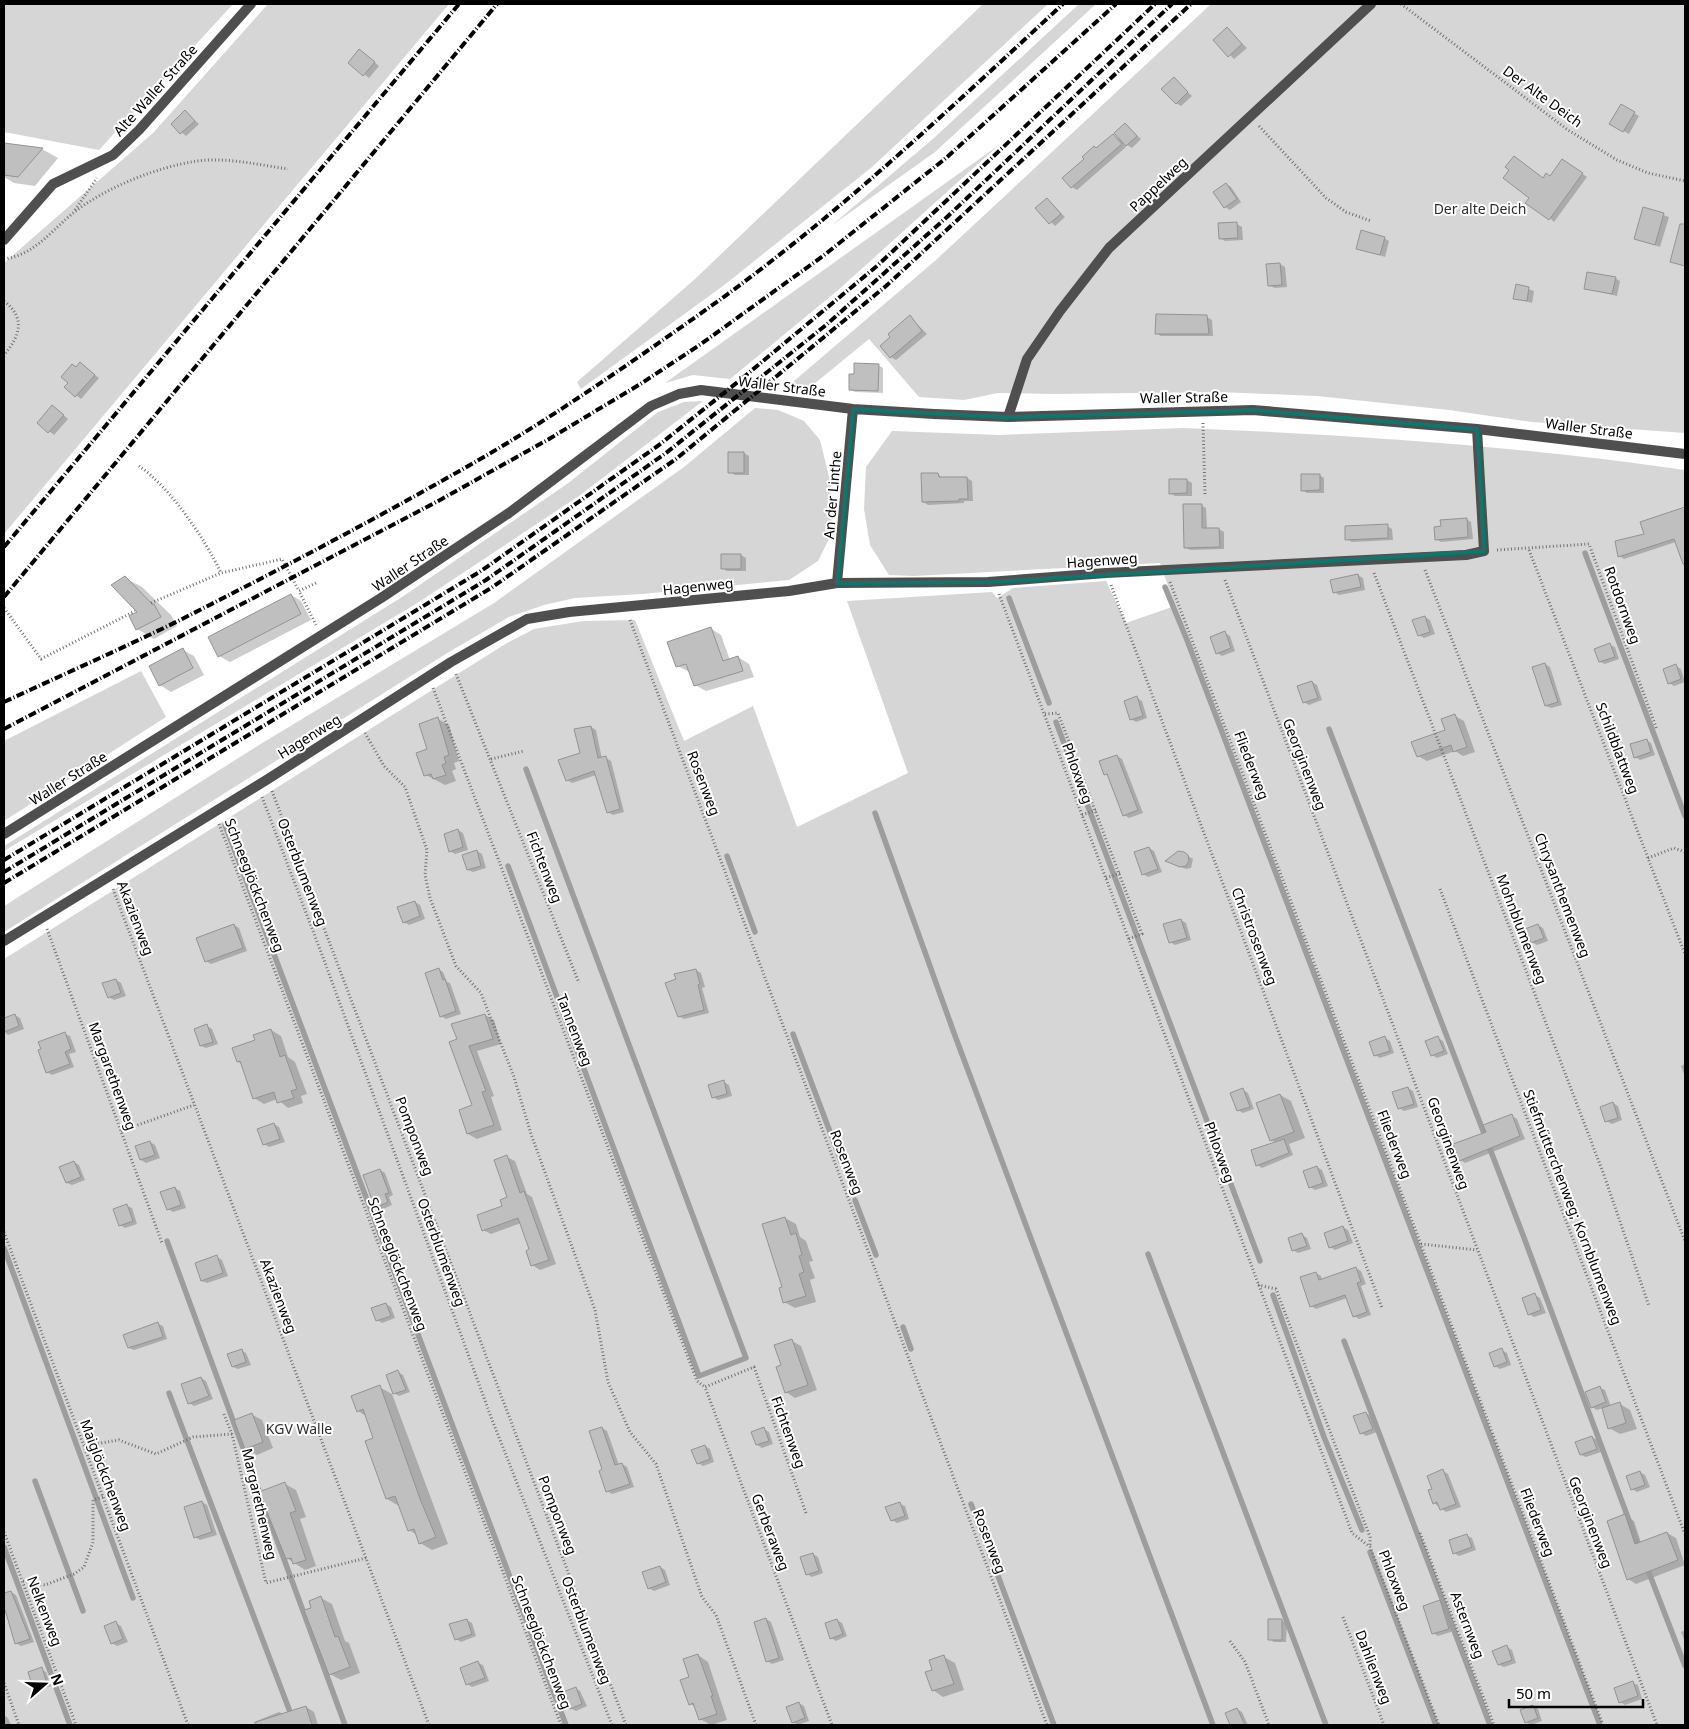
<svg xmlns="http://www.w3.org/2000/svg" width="1689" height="1729" font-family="'Noto Sans',sans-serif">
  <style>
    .green { fill: #d6d6d6 }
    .shadow { fill: #0003 }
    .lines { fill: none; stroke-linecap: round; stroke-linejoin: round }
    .stream { stroke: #9d9d9d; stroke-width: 5.5 }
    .building { fill: #bfbfbf; stroke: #939393 }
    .path { stroke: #717171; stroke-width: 3; stroke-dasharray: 1 2.5; stroke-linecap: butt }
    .street { stroke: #4f4f4f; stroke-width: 10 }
    .rail { stroke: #000; stroke-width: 4; stroke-dasharray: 8 2.5 1 2.5; stroke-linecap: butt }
    .marked { fill: none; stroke: #0f766e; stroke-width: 4; stroke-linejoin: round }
    .labels { text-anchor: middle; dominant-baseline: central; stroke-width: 4; stroke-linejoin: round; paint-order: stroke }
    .street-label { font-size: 14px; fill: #000; stroke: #fff }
    .park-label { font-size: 14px; fill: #2d2d2d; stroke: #fff }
  </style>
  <rect width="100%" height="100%" fill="#fff"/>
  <path class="green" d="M4,4H233L99,150L4,132Z
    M268,4H449L4,534V263L153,133Z
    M983,4H1048L872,167L723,286L581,389L577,382L695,279Z
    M1079,4H1096L935,152L831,226L935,137Z
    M1211,4H1685V433L1532,422L1449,410L1317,396L1219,392L1054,394L998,393L964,400L919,397L869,339L808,389L787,387L936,260Z
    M999,145L837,291L730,379L693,375L665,383Z
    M703,401L579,496L419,602L4,851V846L402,597L567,484L658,412L684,402Z
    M755,408L778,410L804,421L820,440L831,485L832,533L818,561L789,580L642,594L575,598L544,605L509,617L449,652L4,932V906L259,745L494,603L684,467Z
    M1184,428C1351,435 1520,446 1685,470V1725H4V959L507,643L534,629L583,621L635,620L684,741L753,706L797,827L908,773L847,601L992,592L997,598L1013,588L1106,581L1126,623L1175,606L1160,563L914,576L889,575L870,545L864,509L866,467L892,431L999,435Z
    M141,671L166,717L4,821V741Z"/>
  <path class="shadow" d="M1227,29L1247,48L1234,59L1215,40Z
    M364,53L379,66L369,78L349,62Z
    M1174,79L1192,96L1181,106L1176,103Z
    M1621,106L1639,116L1629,134L1611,124Z
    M185,112L199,124L186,136L172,124Z
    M1125,124L1141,139L1132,148L1122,142L1126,147L1077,190L1072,187L1113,135L1122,141Z
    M4,144L42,149L58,158L35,186L14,183L4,177Z
    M1514,157L1544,179L1550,177L1567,163L1587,177L1554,222L1530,198L1511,169Z
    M1226,184L1231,187L1241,202L1230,210L1225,207Z
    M1047,199L1065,217L1055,226L1037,208Z
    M1644,208L1669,217L1660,247L1635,238Z
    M1237,224L1242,227L1243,240L1225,241L1220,238L1219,225Z
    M1384,238L1389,241L1385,257L1358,248Z
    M1280,264L1285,267L1287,287L1275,288L1270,286Z
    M1615,278L1620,281L1617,296L1585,288Z
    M1517,285L1534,291L1532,303L1515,298Z
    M910,317L927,334L896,360L891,357Z
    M1207,317L1212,320L1213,336H1161L1156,333Z
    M878,365L883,368V393L855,392L850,389Z
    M85,367L99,378L81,399L66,387L76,368Z
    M58,410L68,419L54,435L39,423Z
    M744,453L749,456V475H735L730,472Z
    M938,474L943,479L967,478L972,481L973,501H964V503L928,505L923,502Z
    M1319,475L1324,478V493H1307L1302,490Z
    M1187,480L1192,483V496H1175L1170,493Z
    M1201,505L1206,508L1207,529H1219L1224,532V549L1190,550L1185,547Z
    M1680,515L1685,530V539L1624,559L1619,556L1646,535Z
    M1466,519L1471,522L1473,539L1441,542L1436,539Z
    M1387,526L1392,529L1393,540L1352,542L1347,539Z
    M741,555L746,558V571H727L722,568Z
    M1358,575L1363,578L1365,590L1339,595L1334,592Z
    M125,578L142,587L171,615L177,626L154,639L137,629L139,613Z
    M291,595L301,601L311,620L230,662L219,656Z
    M1425,617L1430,620L1435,634L1424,638L1419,635Z
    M710,628L721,635L730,660L738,657L749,664L754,677L706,691L695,685L690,672L677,666Z
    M1225,633L1230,636L1235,651L1222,656L1217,653Z
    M1610,645L1615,647L1619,659L1605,664L1600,662L1596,650Z
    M183,650L194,656L204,675L171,692L160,685L151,667Z
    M1545,664L1550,667L1562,705L1551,708L1546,706Z
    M1676,666L1681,669L1685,682L1674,686L1669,683Z
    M1312,682L1317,685L1322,700L1309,705L1304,702Z
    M1137,698L1142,701L1147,718L1136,722L1131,719Z
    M1455,716L1464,721L1475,752L1463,756L1455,751L1427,761L1418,756L1447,731Z
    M438,719L449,725L459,761L454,763L456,769L452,771L456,781L445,785L426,775L429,750Z
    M591,727L596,730L602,759L606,758L611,761L624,812L613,815L608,812L596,775L572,783L567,780L581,753Z
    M1646,740L1651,743L1655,755L1640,760L1635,757Z
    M1117,756L1122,759L1143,813L1129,818L1124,815L1109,776L1105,774Z
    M458,830L463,833L468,850L455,854L450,851Z
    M1149,848L1154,851L1162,872L1148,877L1143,874Z
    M477,851L482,854L486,868L473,872L468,870Z
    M1183,853L1193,859L1191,868L1186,869L1171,863Z
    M415,902L420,905L425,919L409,925L404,922Z
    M1181,920L1186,923L1191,940L1175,945L1170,942Z
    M234,925L239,928L247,951L211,964L206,961Z
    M1538,925L1543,928L1548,941L1537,945L1532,942Z
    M438,969L443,972L447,982L450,983L461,1014L446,1019L441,1016Z
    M696,970L701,973L705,987L702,988L709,1013L684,1019L679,1016Z
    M116,980L121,983L126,996L114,1000L109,997Z
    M15,1015L20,1018L24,1029L8,1035L4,1032V1019Z
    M485,1015L494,1020L501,1044L477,1051L494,1096L491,1097L502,1130L477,1139L468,1134L460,1111L474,1106L458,1040Z
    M207,1026L212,1029L218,1044L206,1048L201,1046Z
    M271,1030L281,1036L288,1057L295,1062L307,1094L301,1096L303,1103L288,1108L277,1099L264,1104L254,1098L242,1064L238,1062L257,1040Z
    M65,1034L70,1036L76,1052L69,1054L74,1067L52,1075L47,1072L42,1050Z
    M1385,1038L1390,1041L1394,1053L1380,1058L1375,1055Z
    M1438,1038L1443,1041L1448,1054L1437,1058L1432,1055Z
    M1685,1064V1077L1681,1066Z
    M724,1082L729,1085L732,1096L718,1100L713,1097Z
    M1408,1088L1413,1091L1418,1107L1404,1111L1399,1108Z
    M1243,1090L1248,1093L1254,1109L1243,1113L1238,1110Z
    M1280,1095L1291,1101L1305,1138L1289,1144L1293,1155L1262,1168L1257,1165L1276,1143L1271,1140Z
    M1613,1103L1618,1106L1622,1120L1612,1124L1606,1121Z
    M1512,1116L1517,1119L1525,1139L1465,1163L1460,1160L1487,1133Z
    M274,1124L279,1127L285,1142L269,1147L264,1144Z
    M150,1142L155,1145L160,1158L146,1163L141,1160L137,1147Z
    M507,1157L515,1161L527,1194L532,1197L556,1264L540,1270L532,1265L531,1250L521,1223L491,1234L483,1230L509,1198Z
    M74,1162L79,1165L85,1180L72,1185L67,1183Z
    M1317,1167L1322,1170L1328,1186L1315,1190L1310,1187Z
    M380,1170L385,1173L393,1195L389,1197L392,1205L381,1210L376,1207Z
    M175,1188L180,1191L186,1208L173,1212L168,1209Z
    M127,1206L132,1208L137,1224L125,1228L120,1225Z
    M785,1218L796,1224L800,1237L806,1241L813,1261L809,1262L815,1278L810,1280L816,1302L795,1308L784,1302Z
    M1343,1227L1348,1230L1353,1243L1335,1250L1330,1247Z
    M1302,1235L1307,1238L1311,1249L1298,1253L1293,1250Z
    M217,1257L222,1260L228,1276L207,1283L202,1281L197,1264Z
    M1356,1268L1361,1271L1366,1284L1361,1286L1371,1315L1359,1319L1354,1316L1347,1298L1316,1309L1311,1306L1316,1273L1321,1276L1322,1281Z
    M1535,1295L1540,1298L1546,1313L1534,1317L1529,1314Z
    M386,1304L391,1307L395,1318L382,1323L377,1320Z
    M158,1324L163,1326L167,1339L134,1350L129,1348Z
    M792,1341L801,1346L817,1390L795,1398L786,1392L783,1366Z
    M241,1350L246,1353L251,1365L238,1369L233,1367Z
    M1502,1350L1507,1353L1511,1365L1500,1369L1495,1366Z
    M398,1372L403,1375L410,1392L399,1396L394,1393Z
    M201,1378L206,1381L213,1399L194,1406L189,1403Z
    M379,1387L392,1394L448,1544L432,1550L420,1543L417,1535L409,1530L399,1506L387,1499L375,1439L366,1416L358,1411Z
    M1600,1388L1605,1390L1611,1407L1620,1404L1630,1410L1637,1429L1620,1434L1609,1428L1603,1408L1597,1410L1592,1407Z
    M1366,1413L1371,1416L1377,1432L1366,1436L1361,1433Z
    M251,1414L262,1420L273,1448L257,1455L246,1448Z
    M602,1428L607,1431L619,1465L622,1464L627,1467L634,1487L612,1494L607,1491Z
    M764,1429L769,1432L773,1444L762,1448L757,1445L753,1433Z
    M1592,1437L1597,1440L1601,1452L1586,1457L1581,1455Z
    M705,1446L710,1449L714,1462L703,1466L698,1463Z
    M1443,1471L1448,1474L1461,1507L1446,1512L1434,1503L1433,1489Z
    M1640,1472L1645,1475L1650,1487L1637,1492L1632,1489Z
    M285,1484L296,1490L306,1517L300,1519L316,1566L305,1570L287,1558Z
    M202,1502L207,1505L217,1535L200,1540L195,1537Z
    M900,1504L905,1506L909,1519L897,1523L892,1520Z
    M1625,1516L1634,1521L1641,1543L1667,1533L1676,1538L1685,1565L1636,1584L1628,1579Z
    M1467,1536L1472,1538L1476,1550L1459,1556L1454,1553Z
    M813,1554L818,1557L823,1573L812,1577L807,1574Z
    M660,1567L665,1570L670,1585L654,1591L649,1588Z
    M11,1592L16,1595L34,1642L21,1646L16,1643L4,1602V1594Z
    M321,1598L332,1604L345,1641L349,1643L360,1673L341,1680L330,1674L312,1608Z
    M1440,1602L1445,1605L1454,1631L1438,1636L1433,1633Z
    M766,1619L771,1622L784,1660L772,1664L767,1661Z
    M467,1620L472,1623L476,1636L461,1642L456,1639Z
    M837,1620L842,1623L847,1636L836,1641L831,1638Z
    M1282,1620L1287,1623L1286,1642H1274L1269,1639Z
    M116,1623L121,1626L128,1642L117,1646L112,1643Z
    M1685,1630V1642L1681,1632Z
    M1507,1647L1512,1650L1516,1663L1504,1667L1499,1665Z
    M698,1655L708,1662L727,1720L711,1725L700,1719L696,1707L690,1704L691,1678Z
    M944,1657L955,1663L964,1690L943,1697L933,1690Z
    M478,1663L483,1665L489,1681L472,1687L467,1684Z
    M41,1669L46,1672L51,1686L40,1690L35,1687Z
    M1633,1683L1638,1685L1642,1699L1625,1705L1620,1702Z
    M575,1688L580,1691L587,1706L576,1711L570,1708Z
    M799,1703L804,1706L809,1721L798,1725L793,1722Z
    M1533,1706L1538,1709L1542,1721L1531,1725L1526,1722Z
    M306,1707L314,1712L318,1725H255L254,1722L279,1712L284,1714Z
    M1237,1709L1242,1712L1248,1725H1232L1227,1714Z
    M4,1715L8,1718L11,1725H4Z"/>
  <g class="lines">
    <path class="stream" d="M1585,553L1685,816
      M1165,587L1187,640L1600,1725
      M1009,598L1049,703
      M1056,722L1260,1261
      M1329,729L1523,1235L1640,1550
      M875,813L954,1033L1213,1725
      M225,825L566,1725
      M727,856L755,932
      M508,866L699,1376L746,1358L526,769
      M793,1034L841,1161
      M855,1200L876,1255
      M167,1241L345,1725
      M4,1248L133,1598
      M1148,1254L1326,1725
      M1273,1295L1324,1437L1362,1530
      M903,1327L911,1349
      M1344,1341L1490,1725
      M169,1393L295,1725
      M35,1481L83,1611
      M971,1504L1054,1725
      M4,1547L70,1725
      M1370,1552L1436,1725
      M1646,1565L1685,1666"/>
  </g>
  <path class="building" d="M1227,27L1242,44L1228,57L1213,40Z
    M359,49L375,62L363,76L348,63Z
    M1174,77L1188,92L1176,104L1161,89Z
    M1621,104L1635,112L1623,132L1609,124Z
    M185,110L195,121L180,134L171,124Z
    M1125,123L1137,136L1126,146L1114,133Z
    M1113,134L1122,144L1071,188L1062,178L1084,159L1082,157L1094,146L1096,148Z
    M4,143L43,148L18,177L4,175Z
    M1514,156L1543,178L1546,173L1550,176L1562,159L1583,173L1549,220L1525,203L1529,198L1503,178L1509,170L1505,167Z
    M1226,183L1237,199L1224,208L1213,192Z
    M1047,198L1061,214L1049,224L1035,208Z
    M1643,207L1664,213L1655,245L1634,239Z
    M1237,222L1238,238L1219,239L1218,223Z
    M1680,224H1685V266L1670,262Z
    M1361,230L1385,237L1380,255L1356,249Z
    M1280,263L1282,285L1268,286L1266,264Z
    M1587,272L1616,277L1612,294L1584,289Z
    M1516,284L1529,287L1527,301L1513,299Z
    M1156,314L1207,315L1209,334H1155Z
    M910,315L922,331L890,358L880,346L890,337L888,334Z
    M80,362L95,375L75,397L64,387L68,383L61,377L72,364L76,367Z
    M854,363L879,364L878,391L849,390V374H854Z
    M52,405L64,415L48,433L37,423Z
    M728,452H744V473H728Z
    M921,473H938L939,477H967L968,499H959V501L922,502Z
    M1301,474H1320V490L1301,491Z
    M1169,479H1187V493L1169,494Z
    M1183,504H1202V528H1219L1220,547L1184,548Z
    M1685,507V564H1683L1674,539L1618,557L1615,541L1644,534L1640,522Z
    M1467,518L1468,537L1435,540L1434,527L1441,526L1440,520Z
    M1388,524V538L1345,540V526Z
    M721,554H741V569H721Z
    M1358,574L1361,587L1333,593L1330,580Z
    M125,576L152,604H154L161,617L136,630L129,616L137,612L111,585Z
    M291,594L301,614L218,657L208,637Z
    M1425,616L1430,632L1418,636L1412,620Z
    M711,627L723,661L738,656L743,671L694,686L686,664L676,667L667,642Z
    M1225,631L1231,648L1216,654L1210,637Z
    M1610,643L1615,657L1599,662L1594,649Z
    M183,648L193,668L159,686L149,666Z
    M1545,663L1558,702L1545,706L1532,667Z
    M1676,664L1681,679L1668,684L1663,669Z
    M1312,681L1318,698L1303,703L1297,686Z
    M1137,696L1143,716L1130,720L1124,701Z
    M1455,714L1467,747L1453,752L1451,745L1417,757L1411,742L1445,730L1441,719Z
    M438,717L449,755L444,757L446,763L442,765L446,775L433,779L431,774L424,776L416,753L427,749L419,724Z
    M591,726L598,758L606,756L620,809L607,813L594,771L566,781L558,760L580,753L574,729Z
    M1647,739L1651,752L1634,758L1630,744Z
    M1117,755L1138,810L1123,816L1107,774L1104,775L1099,761Z
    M458,829L463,847L449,852L444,834Z
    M1149,847L1158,869L1142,875L1134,852Z
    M477,850L481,866L467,870L462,855Z
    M1178,851L1184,852L1188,855L1189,861L1186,866L1180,867L1165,861Z
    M415,901L420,916L403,923L397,907Z
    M1181,919L1187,938L1169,943L1163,924Z
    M234,924L243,948L205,962L196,938Z
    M1538,924L1544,938L1531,943L1525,929Z
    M439,968L443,980L445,979L456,1011L440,1017L425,973Z
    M696,969L700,984L698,985L704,1010L678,1017L665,983L676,979L674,974Z
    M116,979L121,993L108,998L102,983Z
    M15,1014L19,1026L4,1032V1018Z
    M485,1014L493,1039L469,1046L486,1091L482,1092L494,1125L467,1134L459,1110L472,1105L449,1042L457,1039L451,1024Z
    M207,1024L213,1042L200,1046L194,1029Z
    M271,1029L280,1057L285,1055L297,1089L291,1091L294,1098L277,1103L274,1092L253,1099L240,1061L237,1062L232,1048L255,1040L253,1035Z
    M65,1032L71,1049L65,1052L70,1064L46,1073L38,1050L41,1049L38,1042Z
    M1385,1036L1390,1051L1374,1056L1369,1042Z
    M1438,1036L1444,1051L1431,1056L1425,1041Z
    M724,1080L727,1094L712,1098L708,1085Z
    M1408,1087L1414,1104L1398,1109L1392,1092Z
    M1243,1088L1250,1107L1237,1111L1230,1093Z
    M1280,1094L1294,1132L1270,1141L1256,1103Z
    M1613,1102L1618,1118L1605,1122L1600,1107Z
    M1512,1114L1520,1136L1459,1161L1453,1144L1486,1132L1483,1125Z
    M274,1123L280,1139L263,1145L257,1129Z
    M1284,1139L1289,1153L1256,1166L1251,1150Z
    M150,1141L155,1155L140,1160L135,1146Z
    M507,1155L520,1193L524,1191L549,1260L531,1266L526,1251L529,1249L518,1218L482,1231L477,1215L502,1206L500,1200L507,1197L494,1160Z
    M74,1161L81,1177L66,1183L59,1167Z
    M1317,1166L1323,1183L1309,1188L1303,1171Z
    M380,1169L389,1193L385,1194L388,1202L375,1208L363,1175Z
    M175,1187L181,1205L167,1210L160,1192Z
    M127,1204L133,1221L119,1226L113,1209Z
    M785,1217L791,1235L796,1233L802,1255L799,1256L804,1272L799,1274L806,1296L783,1303L779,1288L782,1287L762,1224Z
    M1343,1226L1348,1241L1329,1248L1324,1233Z
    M1302,1233L1307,1246L1292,1251L1288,1238Z
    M217,1255L223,1273L201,1281L195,1263Z
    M1356,1267L1361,1282L1357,1283L1367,1312L1353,1317L1345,1295L1310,1307L1300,1277L1316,1272L1319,1280Z
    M1535,1293L1541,1310L1528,1315L1522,1298Z
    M386,1303L391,1316L376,1321L371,1308Z
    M158,1322L163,1337L128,1348L123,1335Z
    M792,1339L808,1385L785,1393L776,1367L781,1365L774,1345Z
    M1502,1348L1507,1362L1494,1367L1489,1353Z
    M242,1349L246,1362L232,1367L227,1354Z
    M398,1370L406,1390L393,1394L386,1375Z
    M201,1377L209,1396L188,1404L181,1384Z
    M380,1385L420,1499L436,1537L419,1544L414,1529L408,1531L395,1496L386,1499L365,1441L373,1438L363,1409L357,1412L351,1396Z
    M1600,1386L1606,1402L1591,1408L1585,1392Z
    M1620,1402L1626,1423L1608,1429L1602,1408Z
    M1366,1412L1373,1429L1360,1434L1353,1416Z
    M252,1413L263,1442L245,1449L234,1420Z
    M602,1427L615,1465L622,1463L630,1484L606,1492L599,1471L602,1469L589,1431Z
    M764,1427L769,1441L756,1445L751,1432Z
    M1592,1436L1597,1449L1580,1455L1575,1442Z
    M705,1445L710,1459L697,1464L691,1450Z
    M1443,1469L1456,1504L1440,1510L1437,1502L1433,1504L1428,1490L1432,1489L1427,1476Z
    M1640,1471L1645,1485L1631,1490L1626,1476Z
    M285,1482L296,1511L290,1513L306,1560L293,1564L291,1558L286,1559L259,1492Z
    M202,1501L212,1532L194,1538L184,1507Z
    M900,1502L905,1516L891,1521L885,1507Z
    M1625,1514L1635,1544L1667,1532L1678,1560L1627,1580L1607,1521Z
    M1467,1534L1472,1547L1453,1554L1449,1540Z
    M813,1553L819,1571L806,1575L800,1557Z
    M660,1566L666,1582L648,1589L642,1572Z
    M11,1591L30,1639L15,1644L4,1606V1593Z
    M321,1596L335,1637L338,1636L350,1667L329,1675L304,1610L311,1608L309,1601Z
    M1440,1600L1449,1629L1432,1634L1423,1606Z
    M766,1618L779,1658L766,1662L754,1622Z
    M467,1619L472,1634L455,1640L449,1624Z
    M837,1619L843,1634L830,1639L825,1623Z
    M1268,1619H1282V1640H1268Z
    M116,1621L123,1639L111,1644L104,1626Z
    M1507,1645L1512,1660L1498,1665L1492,1651Z
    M698,1654L713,1696H711L717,1714L699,1720L693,1703L689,1705L680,1680L689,1677L683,1659Z
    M944,1655L954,1684L932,1691L925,1672L932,1670L929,1660Z
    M478,1661L485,1678L466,1685L460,1668Z
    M42,1667L47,1684L33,1688L28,1672Z
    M1633,1681L1638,1696L1619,1703L1614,1688Z
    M576,1687L582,1704L570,1709L563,1692Z
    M799,1702L805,1718L792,1723L786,1707Z
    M1533,1705L1538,1718L1525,1723L1520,1710Z
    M306,1706L312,1725H256V1722Z
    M1237,1708L1245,1725H1230L1225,1713Z"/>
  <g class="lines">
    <path class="path" d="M1401,4L1568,130L1617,160L1648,173L1685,181
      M1259,126L1326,198L1346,212L1371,221
      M75,210L97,178
      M4,259C34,255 50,232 72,214C104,188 157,167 197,161C227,157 259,165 288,169
      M4,301C26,318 20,336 4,355
      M1203,423L1205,495
      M139,466C170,487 205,539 221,573
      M1497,550L1589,544L1657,730
      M1529,550L1685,954
      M1425,570L1685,1241
      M1374,573L1604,1175L1649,1306
      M1225,580L1657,1725
      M1170,582L1603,1725
      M316,583L299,591L316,625
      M1111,585L1382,1308
      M999,594L1352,1533L1370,1547L1439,1725
      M151,603L221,573L282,559L299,591
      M4,608L41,659L135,611
      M630,620L1047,1725
      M456,674L579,983
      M433,688L697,1381L705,1387
      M1045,714L1058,713L1142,934L1128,939
      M365,733L384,766L405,787L427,850L425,875L430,898L456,966L481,993L514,1077L531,1134L595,1310L608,1382L630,1432L656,1464L702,1597L716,1615L756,1725
      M491,759L524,751
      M272,791L626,1725
      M262,797L324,960L491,1417L612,1725
      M1082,815L1096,810
      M219,824L561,1725
      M1648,858L1674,848L1685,852
      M1106,878L1120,873
      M113,889L429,1725
      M1440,889L1685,1534
      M47,929L162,1243
      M121,1131L194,1105
      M4,1232L188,1725
      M1421,1244L1477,1250
      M1258,1285L1276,1289L1370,1537V1547
      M224,1414L232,1434L266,1583L366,1558
      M84,1446L119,1440L156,1454L193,1437L232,1434
      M806,1513L754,1367L705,1387L832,1725
      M4,1532L76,1725
      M1420,1533L1494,1725
      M23,1581L45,1585L74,1574L84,1567L93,1542V1500L103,1497
      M1343,1617L1384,1725
      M1230,1641L1245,1662L1269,1725
      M4,1683L19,1725"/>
    <path class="street" d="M4,240L53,184L113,155L139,130L251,4
      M1008,417L1027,359L1060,311L1109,248L1371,4
      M837,583L853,409
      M4,834L381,598L509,513L651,406L679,394L701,390L853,409L934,414L1008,417L1253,410L1477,429L1685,454
      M4,941L268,779L451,662L527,619L569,612L789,591L837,583L988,582L1106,573L1466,555L1484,551L1477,429"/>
    <path class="rail" d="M4,547L459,4
      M4,597L497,4
      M4,702C62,675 121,649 178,621C283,568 387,513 489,454C560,412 629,364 697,316C829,224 945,113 1063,4
      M4,729L440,500L549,439L642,383L701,344L823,256L946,158L1116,4
      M4,860L481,571L659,445L739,381L877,266L1155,4
      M4,872L486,580L666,453L826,325L947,217L1172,4
      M4,883L491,588L676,459L886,286L1191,4"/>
  </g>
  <path class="marked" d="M853,409L1008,417L1253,410L1477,429L1484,551L988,582L837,583Z"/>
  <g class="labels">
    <g class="street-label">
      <text transform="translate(155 90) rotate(-48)">Alte Waller Straße</text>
      <text transform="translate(1543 96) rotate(36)">Der Alte Deich</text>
      <text transform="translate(1158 184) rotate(-43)">Pappelweg</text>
      <text transform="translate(782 386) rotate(7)">Waller Straße</text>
      <text transform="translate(1184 397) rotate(-1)">Waller Straße</text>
      <text transform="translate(1589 428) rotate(7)">Waller Straße</text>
      <text transform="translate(832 495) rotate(-85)">An der Linthe</text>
      <text transform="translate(1102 560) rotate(-4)">Hagenweg</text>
      <text transform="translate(410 563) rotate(-34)">Waller Straße</text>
      <text transform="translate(698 586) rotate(-6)">Hagenweg</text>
      <text transform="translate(1623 605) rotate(70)">Rotdornweg</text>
      <text transform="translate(309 736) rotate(-32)">Hagenweg</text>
      <text transform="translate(1618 748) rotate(69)">Schildblattweg</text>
      <text transform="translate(1305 764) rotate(69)">Georginenweg</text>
      <text transform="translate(1252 765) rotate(69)">Fliederweg</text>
      <text transform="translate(1078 773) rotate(70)">Phloxweg</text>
      <text transform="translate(68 778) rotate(-32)">Waller Straße</text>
      <text transform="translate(704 783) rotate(69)">Rosenweg</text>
      <text transform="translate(545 867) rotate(69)">Fichtenweg</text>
      <text transform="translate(303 872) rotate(69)">Osterblumenweg</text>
      <text transform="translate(255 885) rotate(69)">Schneeglöckchenweg</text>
      <text transform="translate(1563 895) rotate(69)">Chrysanthemenweg</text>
      <text transform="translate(136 918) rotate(69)">Akazienweg</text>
      <text transform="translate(1522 929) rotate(69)">Mohnblumenweg</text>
      <text transform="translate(1255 936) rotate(69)">Christrosenweg</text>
      <text transform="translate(575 1030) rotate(69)">Tannenweg</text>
      <text transform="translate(113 1076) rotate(70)">Margarethenweg</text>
      <text transform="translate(415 1136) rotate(69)">Pomponweg</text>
      <text transform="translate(1449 1143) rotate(70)">Georginenweg</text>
      <text transform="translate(1395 1144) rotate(69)">Fliederweg</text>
      <text transform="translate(1220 1152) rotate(70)">Phloxweg</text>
      <text transform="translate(847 1162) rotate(69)">Rosenweg</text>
      <text transform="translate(1573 1207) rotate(69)">Stiefmütterchenweg; Kornblumenweg</text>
      <text transform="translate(442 1252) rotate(70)">Osterblumenweg</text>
      <text transform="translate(398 1264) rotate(69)">Schneeglöckchenweg</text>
      <text transform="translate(279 1296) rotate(69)">Akazienweg</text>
      <text transform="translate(789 1432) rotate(70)">Fichtenweg</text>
      <text transform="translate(106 1475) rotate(69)">Maiglöckchenweg</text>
      <text transform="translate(260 1504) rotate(77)">Margarethenweg</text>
      <text transform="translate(558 1515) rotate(69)">Pomponweg</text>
      <text transform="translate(1538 1522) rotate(69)">Fliederweg</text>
      <text transform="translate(1591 1522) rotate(69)">Georginenweg</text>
      <text transform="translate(771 1532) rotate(69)">Gerberaweg</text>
      <text transform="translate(990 1541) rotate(69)">Rosenweg</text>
      <text transform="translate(1395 1580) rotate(69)">Phloxweg</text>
      <text transform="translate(45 1611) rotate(69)">Nelkenweg</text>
      <text transform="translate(1468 1625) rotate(69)">Asternweg</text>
      <text transform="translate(587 1630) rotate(69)">Osterblumenweg</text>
      <text transform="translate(542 1642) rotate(69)">Schneeglöckchenweg</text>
      <text transform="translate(1374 1667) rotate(69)">Dahlienweg</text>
    </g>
    <g class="park-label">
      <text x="1480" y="208">Der alte Deich</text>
      <text x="299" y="1428">KGV Walle</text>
    </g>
  </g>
  <rect width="1689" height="1729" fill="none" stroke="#000000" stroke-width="10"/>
  <g transform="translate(45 1684) rotate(70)" stroke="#ffffff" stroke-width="4" paint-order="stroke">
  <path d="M0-4L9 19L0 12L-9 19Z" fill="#000000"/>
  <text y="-8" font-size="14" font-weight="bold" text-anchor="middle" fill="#000000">N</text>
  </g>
  <path d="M1509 1699v8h134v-8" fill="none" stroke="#000000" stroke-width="2.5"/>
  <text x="1516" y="1699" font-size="15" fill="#000000" stroke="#ffffff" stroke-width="4" paint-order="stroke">50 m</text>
</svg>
